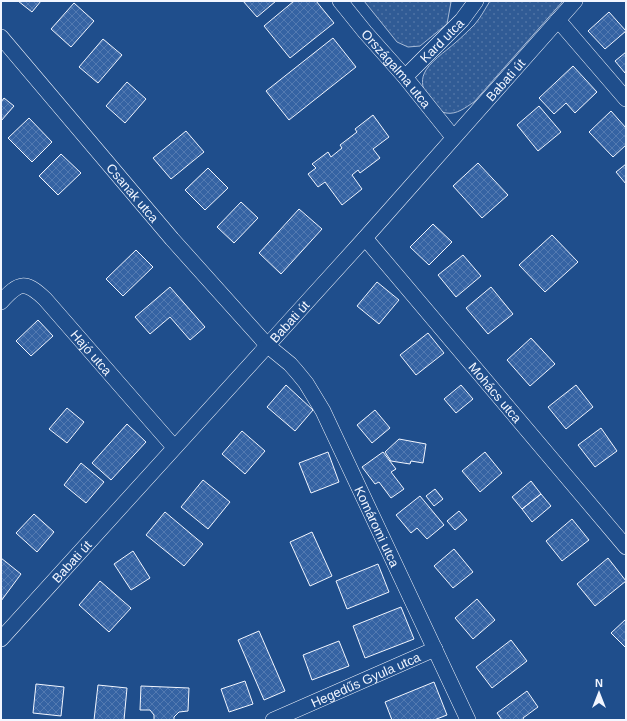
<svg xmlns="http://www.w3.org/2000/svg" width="627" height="721" font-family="Arial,sans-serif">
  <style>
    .grass { fill: url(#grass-dots); stroke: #a8bbd7 }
    .building { fill: url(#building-cross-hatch); stroke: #f2f6ff }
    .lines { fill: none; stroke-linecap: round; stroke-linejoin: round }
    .minor-casing { stroke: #f2f6ff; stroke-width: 16 }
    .minor { stroke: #1f4e8c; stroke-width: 15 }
    .fence { stroke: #f2f6ff; stroke-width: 1; stroke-dasharray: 5 2; stroke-linecap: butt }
    .labels { text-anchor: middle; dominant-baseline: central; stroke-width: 3; stroke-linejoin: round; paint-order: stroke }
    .street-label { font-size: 13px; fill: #f2f6ff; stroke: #1f4e8c }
  </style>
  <defs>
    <pattern id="grass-dots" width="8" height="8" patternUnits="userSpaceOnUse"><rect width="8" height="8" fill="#305b95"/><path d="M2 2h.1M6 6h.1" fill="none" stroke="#4e73a5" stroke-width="1.8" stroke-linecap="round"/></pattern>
    <pattern id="building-cross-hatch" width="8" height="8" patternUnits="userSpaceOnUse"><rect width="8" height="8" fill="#3563a3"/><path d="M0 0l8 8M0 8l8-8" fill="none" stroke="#537ab1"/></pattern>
  </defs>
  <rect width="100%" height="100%" fill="#1f4e8c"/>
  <path class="grass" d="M364,1H448L451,2L447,24L420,46L408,47L397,42Z
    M490,1H563L474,102C466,107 457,115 446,113C431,110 418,88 424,74C428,63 446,51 455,43C462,37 468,31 475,24C481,17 485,9 490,1Z"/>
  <path class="building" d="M18,1H41L32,12Z
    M243,1H276L257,17Z
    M294,1H316L334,23L290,58L264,26Z
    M74,3L94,21L71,47L51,29Z
    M609,12L626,31L605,49L588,31Z
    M333,38L356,67L289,120L266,91Z
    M103,39L122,55L98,83L79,67Z
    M626,52V73H625L615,61Z
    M573,66L597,92L575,113L566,103L554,114L539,98Z
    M127,82L146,99L125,123L106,106Z
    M4,98L14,106L1,121V102Z
    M539,106L561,132L538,151L517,125Z
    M611,111L626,128V145L613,157L589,132Z
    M373,115L389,137L373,149L380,158L360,173L358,170L352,175L362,189L342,205L325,182L318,187L308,174L316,168L312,164L328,152L331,157L342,148L340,145L357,132L355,129Z
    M29,118L52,142L32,162L8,138Z
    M186,131L204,152L171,179L153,158Z
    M61,154L81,173L58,195L39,176Z
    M478,163L508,195L482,218L453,186Z
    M626,164V184L616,172Z
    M208,168L228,188L205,210L185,190Z
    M241,202L258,218L234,243L217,227Z
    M299,209L322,229L281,274L259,253Z
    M433,224L452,242L429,265L410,247Z
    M552,235L578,262L545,292L519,265Z
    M136,250L153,267L123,296L106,279Z
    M463,255L481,276L456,297L438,275Z
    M377,282L399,300L379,324L357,306Z
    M170,287L205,327L190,340L170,317L150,334L135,317Z
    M491,287L513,314L488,334L466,308Z
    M38,320L53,336L31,356L16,341Z
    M428,333L444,353L416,375L400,355Z
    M531,338L555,364L530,386L507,360Z
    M286,385L313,410L295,431L267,407Z
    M461,385L473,399L456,413L444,399Z
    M576,385L593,407L566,429L548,407Z
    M67,408L84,422L67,443L49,429Z
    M375,410L390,428L372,443L357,425Z
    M127,424L146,442L111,480L92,463Z
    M601,428L617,451L595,467L578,445Z
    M242,431L265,451L245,474L222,454Z
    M399,439L426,444L423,463L411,461L410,464L391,461L385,452Z
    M328,452L339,482L311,493L299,463Z
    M383,452L396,469L391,472L404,489L391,498L379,482L375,484L362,467Z
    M485,452L502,473L480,492L462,471Z
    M81,463L104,482L86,503L64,485Z
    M203,480L230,502L208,529L181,507Z
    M531,481L541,494L522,509L512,497Z
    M435,489L443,499L434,506L426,496Z
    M541,494L551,506L532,522L522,509Z
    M420,496L444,525L427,539L417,528L411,533L396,515Z
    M459,511L467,520L455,530L447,521Z
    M165,512L203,544L184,566L146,535Z
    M34,514L54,532L37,552L16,533Z
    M572,519L589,540L562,561L546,541Z
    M312,532L332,576L310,586L290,542Z
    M454,549L473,572L453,588L434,566Z
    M133,551L150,578L131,590L114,564Z
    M1,558L21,574L1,601Z
    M608,558L626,581L595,606L577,584Z
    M378,564L389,592L347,609L336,581Z
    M100,581L131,608L109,632L79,605Z
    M477,599L495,620L473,639L455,618Z
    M401,607L414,639L365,658L353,626Z
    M626,619V648L611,633Z
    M259,631L285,691L264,700L238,640Z
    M511,640L527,661L492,688L476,667Z
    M339,641L349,666L312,680L303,655Z
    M245,681L253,704L229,712L221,689Z
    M434,682L447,715L434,720H392L385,702Z
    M36,684L64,687L61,716L33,713Z
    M98,685L127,688L124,720H94Z
    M141,686L189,688L188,711L179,712L174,717V720H154V715L150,710H140Z
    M527,691L538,707L523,718L524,720H502L497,713Z"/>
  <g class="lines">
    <g class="minor-casing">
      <g id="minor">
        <path id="s1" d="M340,1L365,32L405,77L453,137"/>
        <path d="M558,20L626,99"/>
        <path id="s2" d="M1,37L172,239L268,346L290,364L297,372L306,383L323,411L468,720"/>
        <path id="s3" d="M405,77L462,20L476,1"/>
        <path id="s4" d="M365,238L626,547"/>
        <path id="s5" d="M1,302C19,282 25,280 45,299L174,447"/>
        <path id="s6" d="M1,639L365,238L575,1"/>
        <path id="s7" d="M273,720L435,649"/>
      </g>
    </g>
    <use href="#minor" class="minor"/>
    <path class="fence" d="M448,1H452"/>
  </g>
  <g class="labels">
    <g class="street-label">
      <text stroke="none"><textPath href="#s3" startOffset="52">Kard utca</textPath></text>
      <text stroke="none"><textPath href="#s1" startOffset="88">Országalma utca</textPath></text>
      <text stroke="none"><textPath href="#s6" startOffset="753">Babati út</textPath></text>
      <text stroke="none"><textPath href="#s2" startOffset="204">Csanak utca</textPath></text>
      <text stroke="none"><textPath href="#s6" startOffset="429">Babati út</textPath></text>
      <text stroke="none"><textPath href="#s5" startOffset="125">Hajó utca</textPath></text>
      <text stroke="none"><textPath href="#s4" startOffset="202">Mohács utca</textPath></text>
      <text stroke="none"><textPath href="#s2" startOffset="622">Komáromi utca</textPath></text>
      <text stroke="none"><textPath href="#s6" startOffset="105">Babati út</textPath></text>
      <text stroke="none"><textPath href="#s7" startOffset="101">Hegedűs Gyula utca</textPath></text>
    </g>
  </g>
  <rect width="627" height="721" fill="none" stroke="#f2f6ff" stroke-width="4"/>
  <g transform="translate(599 693)" stroke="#1f4e8c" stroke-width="3" paint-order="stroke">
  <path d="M0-3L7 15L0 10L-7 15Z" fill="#f2f6ff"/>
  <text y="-6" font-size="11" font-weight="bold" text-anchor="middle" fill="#f2f6ff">N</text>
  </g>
</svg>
